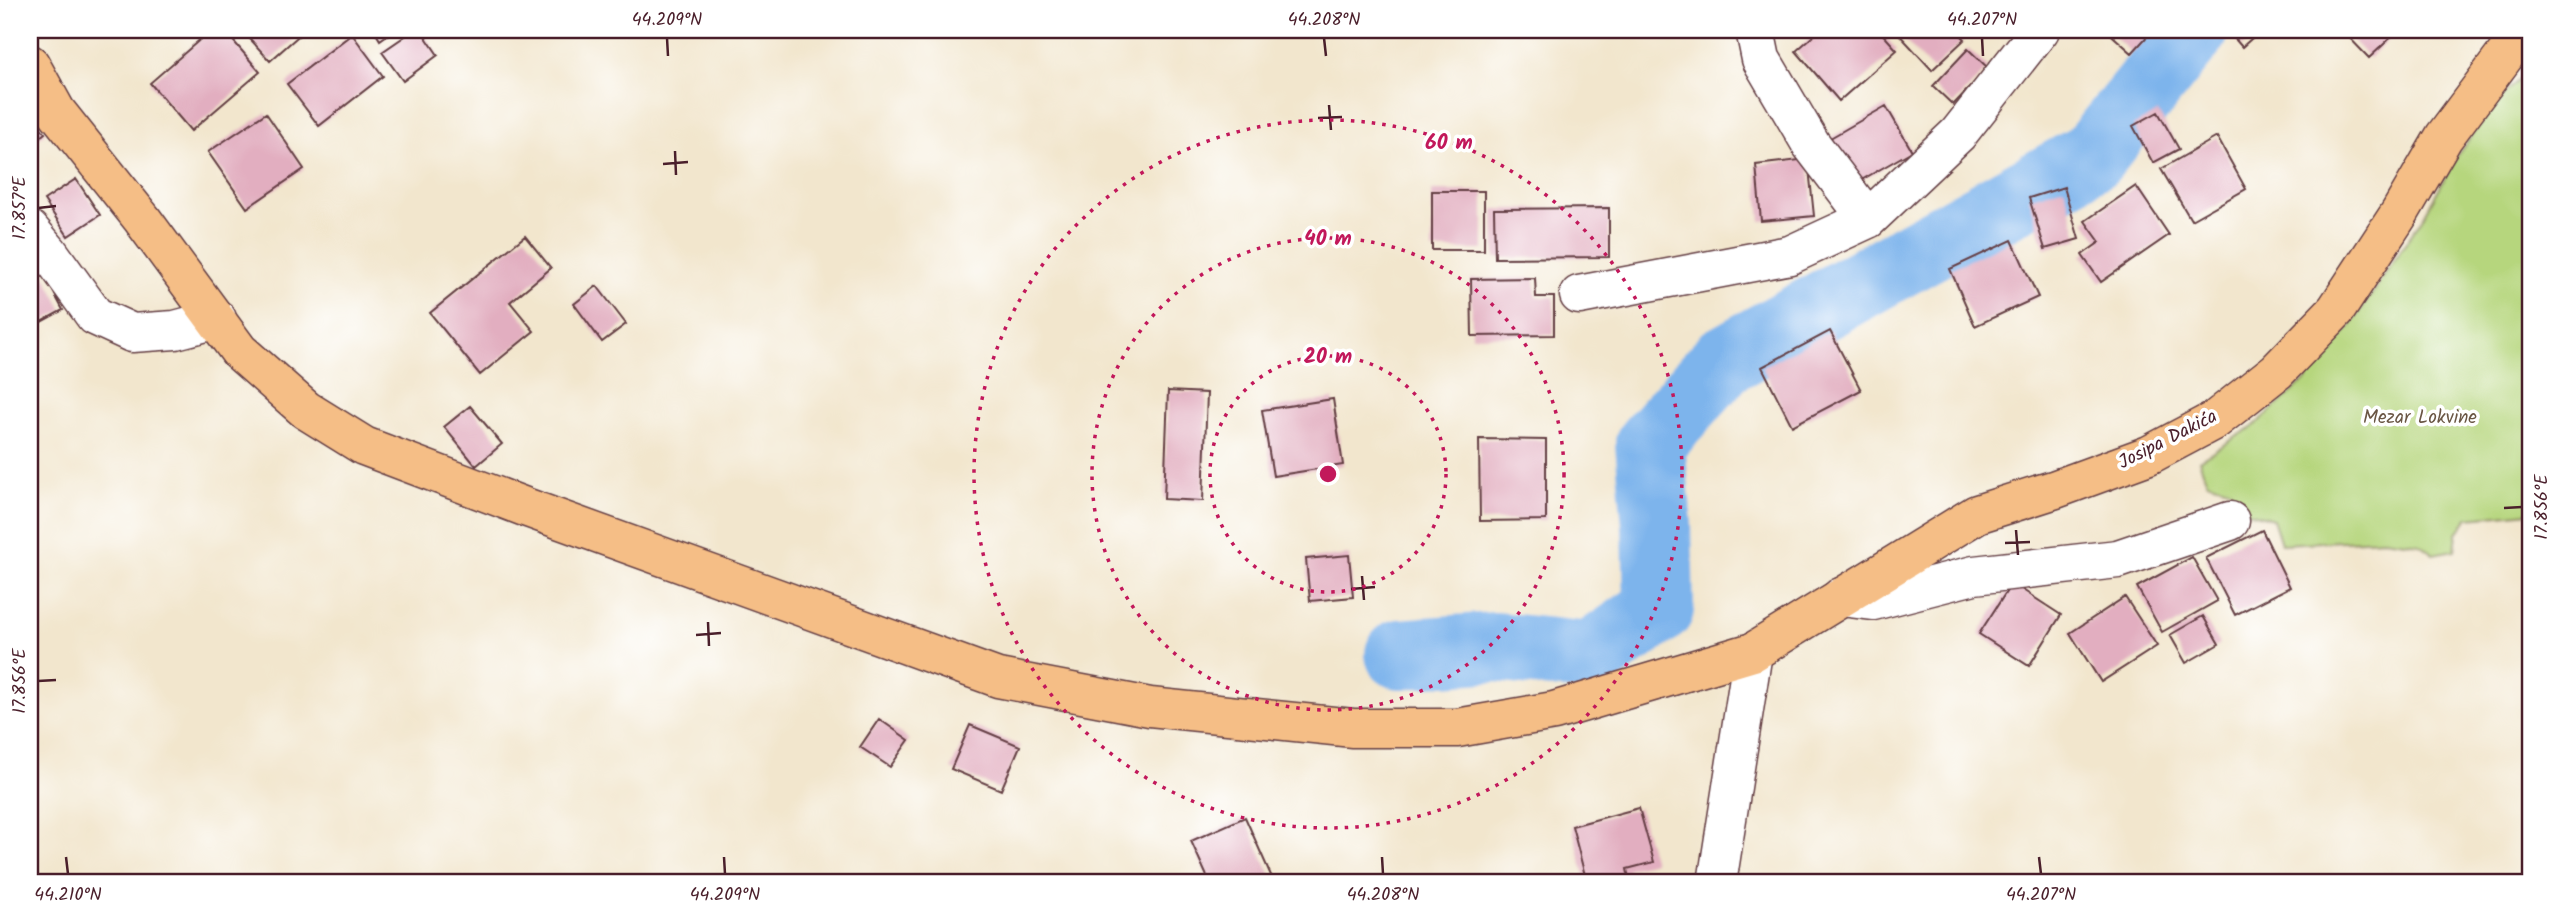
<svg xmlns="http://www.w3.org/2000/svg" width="2560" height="913" font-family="Kalam,sans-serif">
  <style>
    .green { fill: #b6d67d; stroke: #807a54; stroke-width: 2 }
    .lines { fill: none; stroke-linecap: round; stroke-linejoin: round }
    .river { stroke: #7db4ec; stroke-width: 70 }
    .building { fill: #e2aec0 }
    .minor-casing { stroke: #633d43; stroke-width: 41 }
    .major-casing { stroke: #633d43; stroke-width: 41 }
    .minor { stroke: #fff; stroke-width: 38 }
    .major { stroke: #f5be86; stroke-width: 38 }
    .ticks { fill: none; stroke: #4a1f2b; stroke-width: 2.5 }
    .ring { fill: none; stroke: #c2185b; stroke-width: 3.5; stroke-dasharray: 3.5 7 }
    .labels { text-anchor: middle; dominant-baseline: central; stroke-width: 7; stroke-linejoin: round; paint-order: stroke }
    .park-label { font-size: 19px; fill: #6a5644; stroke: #fff }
    .street-label { font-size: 19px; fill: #4a1f2b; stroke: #fff }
    .centre { fill: #c2185b; stroke: #fff; stroke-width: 3.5 }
    .ring-label { font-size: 21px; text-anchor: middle; font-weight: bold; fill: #c2185b; stroke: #fff; stroke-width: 7; stroke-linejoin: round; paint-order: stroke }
    .neatline { fill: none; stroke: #4a1f2b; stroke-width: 2.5 }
    .ticks-label { font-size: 18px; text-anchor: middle; fill: #4a1f2b }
  </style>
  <rect width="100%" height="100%" fill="#fff"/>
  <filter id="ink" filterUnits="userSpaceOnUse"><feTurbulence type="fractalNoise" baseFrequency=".0143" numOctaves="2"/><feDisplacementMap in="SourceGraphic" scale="14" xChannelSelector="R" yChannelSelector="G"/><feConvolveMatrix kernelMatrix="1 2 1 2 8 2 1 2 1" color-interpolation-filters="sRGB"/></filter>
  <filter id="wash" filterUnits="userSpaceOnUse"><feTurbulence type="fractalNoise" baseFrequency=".00686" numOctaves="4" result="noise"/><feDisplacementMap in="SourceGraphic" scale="28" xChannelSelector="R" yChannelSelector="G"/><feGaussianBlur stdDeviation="1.57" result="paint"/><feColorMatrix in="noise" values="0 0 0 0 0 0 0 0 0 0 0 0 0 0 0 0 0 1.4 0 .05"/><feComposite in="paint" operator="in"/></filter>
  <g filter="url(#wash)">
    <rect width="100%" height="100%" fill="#f2e6cd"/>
    <path class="green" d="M2530,73V512L2468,518L2457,533L2455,550L2433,554L2420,544L2384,539L2281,544L2273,519L2245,511L2229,488L2207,482L2199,460L2254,426L2306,380L2348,330L2425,214L2458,154L2500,98L2523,76Z"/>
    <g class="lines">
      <path class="river" d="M1400,654L1496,647L1590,657L1659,609L1657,525L1650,444L1723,361L2092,156L2194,30"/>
    </g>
    <g id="blocks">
      <path class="building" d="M211,30H224L260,72L191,131L150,83Z
        M242,30H305L270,61Z
        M374,30H394L380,40Z
        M414,30H421L438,55L403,81L382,52Z
        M1820,30H1879L1897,50L1839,101L1796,51Z
        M1895,30H1956L1965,39L1932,70Z
        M2106,30H2153L2132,53Z
        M2227,30H2261L2242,47Z
        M2342,30H2399L2369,58Z
        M352,34L383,76L319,126L287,84Z
        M1968,49L1988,68L1953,105L1933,86Z
        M1886,106L1912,151L1851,186L1825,141Z
        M2158,112L2179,149L2153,163L2133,126Z
        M266,113L304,169L247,208L208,152Z
        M30,114L45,133L30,145Z
        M2217,137L2246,189L2191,220L2161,169Z
        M1808,159L1814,216L1761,221L1756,165Z
        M76,179L100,215L68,236L44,200Z
        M2136,186L2169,235L2101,282L2082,255L2100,242L2085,221Z
        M2064,187L2079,239L2045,249L2029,198Z
        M1432,191H1484V250H1432Z
        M1609,208V257L1495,258L1494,209Z
        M525,236L551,268L510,302L534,331L480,375L430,313Z
        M2012,240L2038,297L1975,326L1950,269Z
        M33,254L63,310L30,328V256Z
        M1535,278L1536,297H1554V335L1472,336L1471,279Z
        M597,286L626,324L602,342L574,304Z
        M1830,331L1861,390L1792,426L1762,367Z
        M1168,391L1207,393L1203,501L1164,499Z
        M1333,399L1343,465L1273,476L1262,410Z
        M470,406L502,444L476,466L444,427Z
        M1479,439L1546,440V520L1480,521Z
        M2262,530L2290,587L2235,615L2206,558Z
        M1349,555L1353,597L1310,601L1306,559Z
        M2192,557L2217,601L2162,632L2137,587Z
        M2012,583L2061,615L2029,666L1979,634Z
        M2125,597L2157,646L2101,682L2070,633Z
        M2203,616L2219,644L2186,663L2170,635Z
        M879,719L909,740L890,767L860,747Z
        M970,725L1020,746L1001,790L951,769Z
        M1639,808L1654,862L1627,869L1630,883H1587L1572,826Z
        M1245,817L1273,880L1266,883H1210L1191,841Z"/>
    </g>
  </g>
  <g filter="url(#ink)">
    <use href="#blocks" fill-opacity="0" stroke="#633d43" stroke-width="2"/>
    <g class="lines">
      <g class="minor-casing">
        <path id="minor" d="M1755,30L1761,59L1811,144L1868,219
          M30,230L48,251L95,316L132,333L175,330L217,319
          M1579,295L1790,255L1868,219L1958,134L2040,30
          M1841,597L1873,601L1974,575L2118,559L2230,521
          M1717,883L1753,652"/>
      </g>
      <g class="major-casing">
        <path id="major" d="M30,64L56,111L142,219L239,351L306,410L364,446L525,507L998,678L1150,707L1353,728H1457L1554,711L1753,652L1977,514L2056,489L2149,455L2215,420L2277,371L2336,310L2399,214L2444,137L2524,30"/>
      </g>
      <use href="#minor" class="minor"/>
      <use href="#major" class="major"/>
    </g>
  </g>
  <path class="ticks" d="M667,38L668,56M1324,38L1326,56M1982,38L1983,56M1329,105L1331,130M1318,118L1342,117M675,151L676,175M663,164L688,162M38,208L56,206M2504,508L2522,507M2016,530L2018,555M2005,543L2030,542M1362,576L1364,600M1351,589L1375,587M708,622L709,646M696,635L721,633M38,681L56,680M66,857L68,874M724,857L725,874M1382,857L1383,874M2039,857L2041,874"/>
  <g class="ring">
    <circle cx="1328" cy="474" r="118"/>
    <circle cx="1328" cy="474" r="236"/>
    <circle cx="1328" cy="474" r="354"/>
  </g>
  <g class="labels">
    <g class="park-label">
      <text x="2420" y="418">Mezar Lokvine</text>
    </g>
    <g class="street-label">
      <text transform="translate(2168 440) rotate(-27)">Josipa Dakića</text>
    </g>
  </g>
  <circle cx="1328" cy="474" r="10" class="centre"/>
  <g class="ring-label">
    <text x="1449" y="149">60 m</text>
    <text x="1328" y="245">40 m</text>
    <text x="1328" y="363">20 m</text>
  </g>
  <rect width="2560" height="913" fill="none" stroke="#fff" stroke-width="77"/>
  <rect x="38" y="38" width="2484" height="836" class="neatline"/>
  <g class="ticks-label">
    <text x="667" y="25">44.209°N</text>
    <text x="1324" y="25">44.208°N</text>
    <text x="1982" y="25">44.207°N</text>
    <text transform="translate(19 208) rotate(-90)" y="6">17.857°E</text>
    <text transform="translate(2541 507) rotate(-90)" y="6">17.856°E</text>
    <text transform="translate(19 681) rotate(-90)" y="6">17.856°E</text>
    <text x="68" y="900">44.210°N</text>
    <text x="725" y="900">44.209°N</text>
    <text x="1383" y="900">44.208°N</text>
    <text x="2041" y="900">44.207°N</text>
  </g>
</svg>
